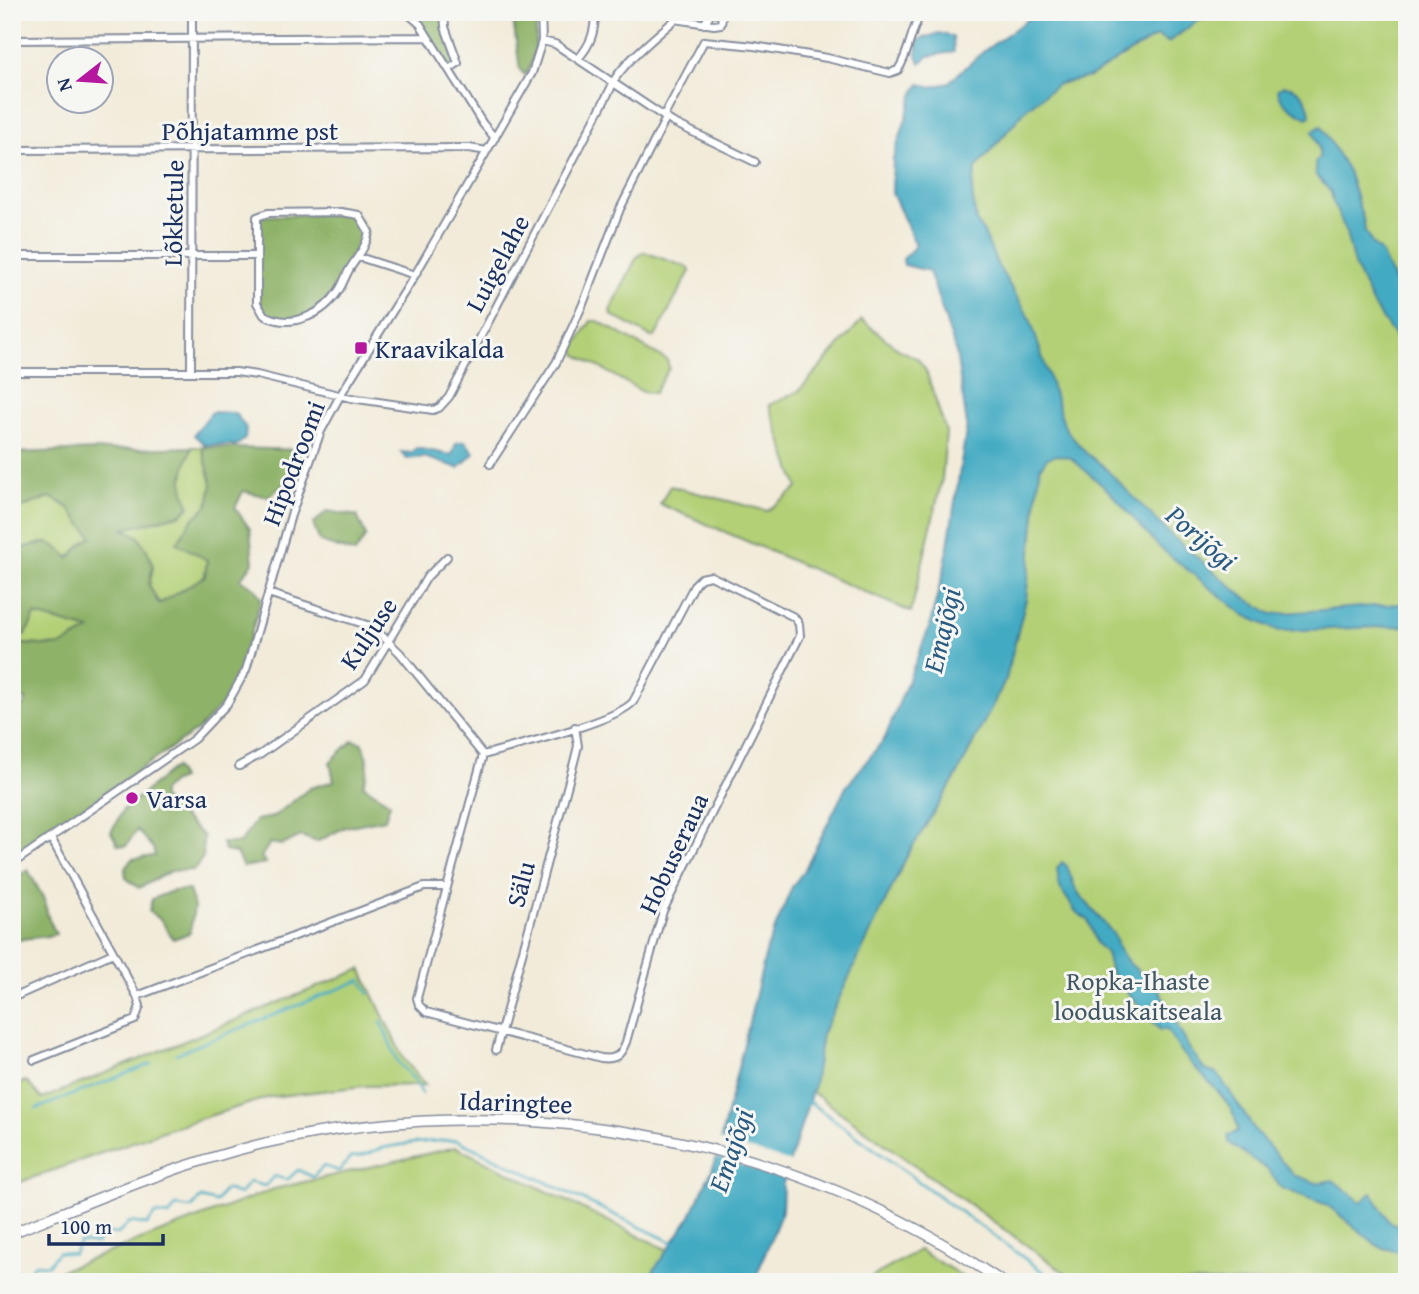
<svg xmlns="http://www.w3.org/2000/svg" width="1419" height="1294" font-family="'Gentium Book Plus',serif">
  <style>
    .green { fill: #b3d076; stroke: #67806a; stroke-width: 2 }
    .forest { fill: #8eb267; stroke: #547062; stroke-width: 2 }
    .water { fill: #42aac2; stroke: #2e6c90; stroke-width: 2 }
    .pier { fill: #f2ebd9 }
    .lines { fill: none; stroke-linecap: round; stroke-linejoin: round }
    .stream { stroke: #42aac2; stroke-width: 2.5 }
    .street-casing { stroke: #868d9c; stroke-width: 10 }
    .secondary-casing { stroke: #868d9c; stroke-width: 12 }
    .street { stroke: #fff; stroke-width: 6 }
    .secondary { stroke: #fff; stroke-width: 9 }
    .poi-dot { fill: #b5179e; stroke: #f6f6f2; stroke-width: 2.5 }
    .labels { text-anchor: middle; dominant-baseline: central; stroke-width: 6; stroke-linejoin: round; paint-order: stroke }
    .street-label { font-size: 26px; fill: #1b2f5e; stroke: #f6f6f2 }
    .poi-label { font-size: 26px; fill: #1b2f5e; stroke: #f6f6f2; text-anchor: start }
    .park-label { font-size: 26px; fill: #415764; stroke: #f6f6f2 }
    .water-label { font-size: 28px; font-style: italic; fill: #295a81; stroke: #f6f6f2 }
  </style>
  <rect width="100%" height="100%" fill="#f6f6f2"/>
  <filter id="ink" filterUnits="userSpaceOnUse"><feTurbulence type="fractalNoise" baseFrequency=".0143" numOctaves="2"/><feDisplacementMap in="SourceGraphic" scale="14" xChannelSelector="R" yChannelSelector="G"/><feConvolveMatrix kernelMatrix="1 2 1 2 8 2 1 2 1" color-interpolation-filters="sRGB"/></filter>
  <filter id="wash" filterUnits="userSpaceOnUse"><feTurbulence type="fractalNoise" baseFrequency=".00686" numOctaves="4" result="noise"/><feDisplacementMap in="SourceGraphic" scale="28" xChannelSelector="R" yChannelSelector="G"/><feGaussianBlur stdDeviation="1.57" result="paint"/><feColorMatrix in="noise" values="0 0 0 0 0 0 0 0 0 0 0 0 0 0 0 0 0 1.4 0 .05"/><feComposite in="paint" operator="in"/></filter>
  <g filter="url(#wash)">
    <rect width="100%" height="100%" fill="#f2ebd9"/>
    <path class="green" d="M1227,12H1407V1282H1078L812,1092L822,1034L852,968L908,854L956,777L1006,679L1026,599L1040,468L1047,458L997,264L984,233L976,221L972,192L976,168L1027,108L1058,84L1089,77L1157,36L1168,42L1198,21Z
      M644,252L689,268L690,271L655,337H651L612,315L610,311L637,257Z
      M862,320L898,349L918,359L926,371L946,432L942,479L911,612L660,504L670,486L767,511L798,488L769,405L799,391Z
      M591,321H598L667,360L669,368L654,393L643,392L576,354L574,348Z
      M192,447H202L212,484L208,505L191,521L207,560L205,576L159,604L149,585L153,566L123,529L181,514L189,506C177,485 184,468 192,447Z
      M50,497L68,507L92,537L83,543L69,559C45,533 42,545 12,551V511Z
      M35,615L91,630L60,646L22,644L12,650V636L26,633Z
      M361,969L403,1058L425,1085L365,1086L270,1097L177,1126L12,1185V1087L26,1081L42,1099Z
      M456,1147L668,1250L652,1273L639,1282H31L274,1189Z
      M919,1250L972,1282H864Z"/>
    <path class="forest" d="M409,12H443L456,62L449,67Z
      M512,12H536C536,36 539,55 525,75L520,70Z
      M347,214L359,220L367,232L360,250L324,306C307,317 270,330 259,305L258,221L261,216Z
      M192,447C184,468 177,485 190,506L181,514L124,529L138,536L147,550L153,566L149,585L159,604L205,576L207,560L177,543L191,521L208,505L212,484L202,447L303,450C294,474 289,481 268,497L243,491L235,508L250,529L253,563L240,579L255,588L261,599L240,672L223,703L200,728L12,857V709L24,706L26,699L12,696V650L22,644L60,646L90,630L35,615L26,634L12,636V551C42,545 45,533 69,558L83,543L92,537L68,507L50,497L12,511V453Z
      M327,511L357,516L366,536L355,553L320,542L313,524Z
      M353,740L362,743C369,760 370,769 363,785L390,803L385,819L345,827L317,842L301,836L282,845L270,843L261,857L266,863L243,867L236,853L225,851L222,843H240L256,820L273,817L310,788L334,781L330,762Z
      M175,767L181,779L173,782L162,791V798L203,836V857L194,870L171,871L139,888L126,878L125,867L132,859L155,856L153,848L137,830L126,846L118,845L111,832L123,810Z
      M28,870L44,899L48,917L56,934C40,939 28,936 12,942V879Z
      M189,890L194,907L190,933L173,939L161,920L149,911L152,899L172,891Z"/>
    <path class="water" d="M1038,12H1227L1198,21L1168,42L1157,36L1089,77L1058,84L1027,108L976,168L972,192L976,221L984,233L997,264L1030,319L1066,430L1086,453L1101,464L1173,537L1244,597L1272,614L1399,604L1407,605V626L1279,631L1244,615L1159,547L1111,493L1071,458L1057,455L1047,458L1040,468L1026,599L1006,679L956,777L908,854L822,1034L814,1085L783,1183L782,1211L754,1282H639L652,1273L691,1215L715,1163L767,948L792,887L805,869L846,787L885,738L929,628L945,565L967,425L956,352L929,271L904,265L903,259L916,245L892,193L893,159L914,93L920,84L931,87L948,83L984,51Z
      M939,33L953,37L954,52L929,56L920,63L917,55L918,40Z
      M1283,86C1300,86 1309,100 1310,116L1307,118C1296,111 1279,104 1278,89Z
      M1321,126L1348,171L1364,222L1365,231L1373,245L1381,252L1396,285L1407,302V354L1373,305L1354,265L1345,229L1333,202L1331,192L1316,175L1315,163L1319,158V149L1313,131Z
      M212,412L235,413L246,428L245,439L237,445H205L194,435Z
      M465,441L474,453L459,468L424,457L407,459L401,452L412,453L416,448L452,455L456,443Z
      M1062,862L1067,866L1076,890L1115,936L1119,950L1130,964L1158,988L1189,1048L1205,1070L1218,1074L1257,1133L1294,1175L1317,1183L1333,1180L1361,1202L1372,1193L1389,1222L1407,1228V1255L1378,1246L1327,1205L1281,1188L1268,1170L1229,1143L1228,1136L1238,1131C1235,1102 1208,1083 1190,1062C1181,1052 1174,1041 1167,1030H1160L1111,973L1106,953L1097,944L1088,920L1076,912L1060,888L1057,869Z"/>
    <path class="pier" d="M716,1139L794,1163L788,1179L712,1156Z"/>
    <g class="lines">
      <path class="stream" d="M381,1022L398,1062L416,1082L422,1094
        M176,1054L361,980L369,994
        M808,1101L1057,1282
        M36,1109L151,1064
        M12,1271L26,1274L35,1264L48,1265L58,1252L73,1254L80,1242L96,1244L104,1233L118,1234L130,1222L147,1225L155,1214L169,1216L176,1206L191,1208L201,1198L216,1202L225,1189L240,1194L249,1182L265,1186L274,1176L287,1180L298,1170L313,1177L324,1166L339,1171L351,1157C366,1157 369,1152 383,1148C407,1143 432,1141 457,1140L676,1244"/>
    </g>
  </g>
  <g filter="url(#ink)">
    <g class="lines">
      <g class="street-casing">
        <path id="street" d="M406,12L420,24L483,124L495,138
          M444,12L445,27L458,63L449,69
          M675,19L714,25L721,24L722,17L715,12L711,13L704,24
          M12,40L428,37
          M542,41L555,44L672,122L755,162
          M578,59C591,44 595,32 595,12
          M664,116L704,41L754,46L827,58L890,73L898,70C910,52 910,30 922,12
          M12,150L469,148L487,151
          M341,212L359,215L369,232C366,248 357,257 349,270C345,277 343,284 339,290C324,314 292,330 264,315L257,303V217L268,213Z
          M12,256H256
          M359,257L415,275
          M12,372H236L257,375L351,398L433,410L439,408L449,397L611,88C614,70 661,32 676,19L679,12
          M191,372L192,12
          M490,464L556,363L583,304L620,209L666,118
          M711,576L794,617L799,624L800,636L663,911L626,1042C621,1055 616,1060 601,1058L426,1012L419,1005L417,998L483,755C514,746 615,722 633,702L695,584L701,578Z
          M268,593L373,627L400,653L483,755
          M239,766L261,754L365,680L427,577L447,557
          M51,838L137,996L424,887H446
          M12,864L194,739L227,704L246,670L291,515L321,431L341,394L415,275L532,73L542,41L541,12
          M12,998L113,953
          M496,1050L574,762L578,746L575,727
          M34,1060L135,1020L140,1006L137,996"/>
      </g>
      <g class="secondary-casing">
        <path id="secondary" d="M12,1233C94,1200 175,1165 261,1144C481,1093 723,1123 922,1232C950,1247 976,1265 1003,1282"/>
      </g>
      <use href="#street" class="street"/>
      <use href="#secondary" class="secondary"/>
    </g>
  </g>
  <g class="poi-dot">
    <rect x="354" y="341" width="14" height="14" rx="3.5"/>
    <circle cx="132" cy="798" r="7"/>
  </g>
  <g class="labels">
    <g class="street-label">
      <text x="250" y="130">Põhjatamme pst</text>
      <text transform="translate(173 213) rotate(-89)">Lõkketule</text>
      <text transform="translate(497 263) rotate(-62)">Luigelahe</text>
      <text transform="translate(293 463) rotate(-69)">Hipodroomi</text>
      <text transform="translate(368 633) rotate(-56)">Kuljuse</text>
      <text transform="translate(673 853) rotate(-65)">Hobuseraua</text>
      <text transform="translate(520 884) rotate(-75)">Sälu</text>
      <text transform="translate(516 1102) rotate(2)">Idaringtee</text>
    </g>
    <g class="poi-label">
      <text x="375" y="348">Kraavikalda</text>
      <text x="146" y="798">Varsa</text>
    </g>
    <g class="park-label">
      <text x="1138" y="980">Ropka-Ihaste<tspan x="1138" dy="30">looduskaitseala</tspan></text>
    </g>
    <g class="water-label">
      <text transform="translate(1202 537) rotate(41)">Porijõgi</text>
      <text transform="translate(941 630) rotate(-77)">Emajõgi</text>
      <text transform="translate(730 1150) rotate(-71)">Emajõgi</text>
    </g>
  </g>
  <rect width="1419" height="1294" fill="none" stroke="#f6f6f2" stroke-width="42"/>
  <g transform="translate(80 80) rotate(253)"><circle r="33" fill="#f6f6f2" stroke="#9ea6b7" stroke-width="2"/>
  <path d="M0-5L12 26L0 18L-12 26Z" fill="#b5179e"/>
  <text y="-10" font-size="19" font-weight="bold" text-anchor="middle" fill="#1b2f5e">N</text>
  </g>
  <path d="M49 1234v10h114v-10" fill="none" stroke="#1b2f5e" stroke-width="3.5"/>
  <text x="60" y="1234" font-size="21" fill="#1b2f5e" stroke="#f6f6f2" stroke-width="5" paint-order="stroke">100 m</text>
</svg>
